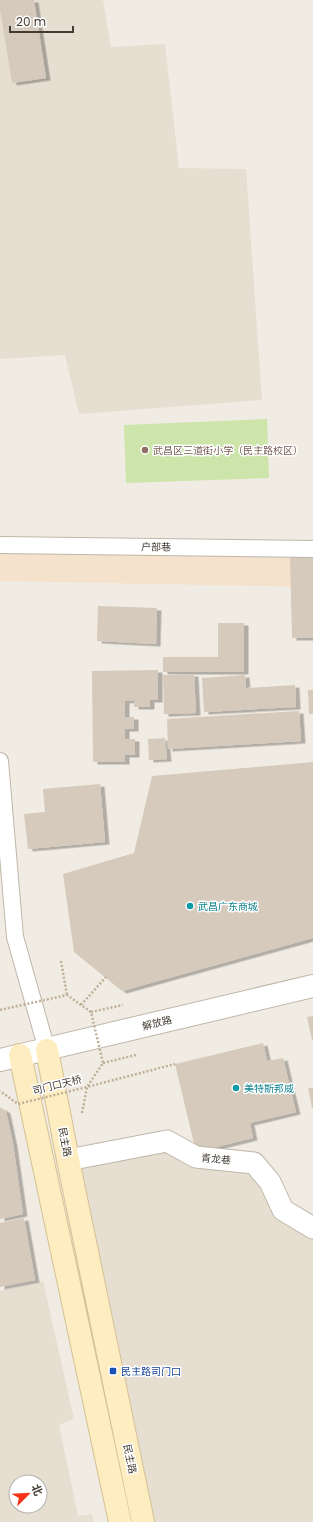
<svg xmlns="http://www.w3.org/2000/svg" width="313" height="1522" font-family="Poppins,'Noto Sans SC',sans-serif">
  <style>
    .residential { fill: #e5ded1; fill-rule: evenodd }
    .commercial { fill: #f4e2cd }
    .green { fill: #cde5ab }
    .building { fill: #d5cabb; filter: url(#shadow) }
    .lines { fill: none; stroke-linecap: round; stroke-linejoin: round }
    .pedestrian-casing { stroke: #bfb7a9; stroke-width: 18 }
    .minor-casing { stroke: #bfb7a9; stroke-width: 23 }
    .tertiary-casing { stroke: #bfb7a9; stroke-width: 24 }
    .secondary-casing { stroke: #d4c195; stroke-width: 24 }
    .path { stroke: #beaf97; stroke-width: 2.5; stroke-dasharray: 2 2; stroke-linecap: butt }
    .pedestrian { stroke: #fff; stroke-width: 16 }
    .minor { stroke: #fff; stroke-width: 21 }
    .tertiary { stroke: #fff; stroke-width: 22 }
    .secondary { stroke: #fdedc0; stroke-width: 22 }
    .path-bridge { stroke: #beaf97; stroke-width: 2.5; stroke-dasharray: 2 2; stroke-linecap: butt }
    .education-dot { fill: #8d6e63; stroke: #fff; stroke-width: 1.5 }
    .culture-dot { fill: #0f9aa8; stroke: #fff; stroke-width: 1.5 }
    .transit-dot { fill: #1a4fb4; stroke: #fff; stroke-width: 1.5 }
    .labels { text-anchor: middle; dominant-baseline: central; stroke-width: 3; stroke-linejoin: round; paint-order: stroke }
    .education-label { font-size: 10px; fill: #785e54; stroke: #fff; text-anchor: start }
    .street-label { font-size: 10px; fill: #423c33; stroke: #fff }
    .culture-label { font-size: 10px; fill: #0d838f; stroke: #fff; text-anchor: start }
    .transit-label { font-size: 10px; fill: #164399; stroke: #fff; text-anchor: start }
  </style>
  <defs>
    <filter id="shadow"><feDropShadow dx="4.5" dy="2.5" stdDeviation="0" flood-color="#0004"/></filter>
  </defs>
  <rect width="100%" height="100%" fill="#f1ece3"/>
  <path class="residential" d="M0,0H103L111,47L165,44L179,168L246,169L262,400L79,414L65,355L0,359Z
    M167,1141L254,1163L313,1228V1522H143L68,1160Z
    M43,1281L74,1419L59,1425L78,1516L92,1514L94,1522H0V1291ZM16,1482H40V1506H16Z"/>
  <path class="commercial" d="M0,548H313V587L0,581Z"/>
  <path class="green" d="M267,419L269,478L126,483L124,425Z"/>
  <path class="building" d="M0,0H34L46,78L12,83L0,9Z
    M313,555V638H292L290,556Z
    M98,606L157,608L156,644L97,641Z
    M218,623H244V672H163V657H218Z
    M158,670V700H150V707H134V700L125,701V717H134V729H125V739H135V755H125V762H93L92,671Z
    M194,674L196,713L164,714L163,675Z
    M245,675L246,688L295,685L296,707L204,712L202,678Z
    M308,690H313V714H309Z
    M299,711L301,741L168,749L167,719Z
    M165,738L167,759L149,760L148,739Z
    M313,762V938L122,991L74,952L63,874L134,853L152,776Z
    M100,784L105,842L28,849L24,814L45,812L43,789Z
    M313,1016V1040H312L307,1017Z
    M263,1043L267,1061L283,1058L296,1112L250,1123L253,1138L196,1152L175,1064Z
    M308,1088H313V1108H312Z
    M0,1107L6,1111L13,1144L23,1214L0,1219Z
    M24,1218L35,1280L0,1287V1223Z"/>
  <g class="lines">
    <g class="pedestrian-casing">
      <path id="pedestrian" d="M0,545L313,549
        M0,761L15,937L47,1050"/>
    </g>
    <g class="minor-casing">
      <path id="minor" d="M68,1160L167,1141L196,1157L254,1163L270,1182L283,1210L313,1228"/>
    </g>
    <g class="tertiary-casing">
      <path id="tertiary" d="M0,1060L313,986"/>
    </g>
    <g class="secondary-casing">
      <path id="secondary" d="M47,1050L68,1160L143,1522
        M20,1055L120,1522"/>
    </g>
    <path class="path" d="M61,961L67,995
      M81,1005L106,977
      M91,1012L123,1005
      M103,1063L136,1055
      M82,1113L87,1087L175,1064"/>
    <use href="#pedestrian" class="pedestrian"/>
    <use href="#minor" class="minor"/>
    <use href="#tertiary" class="tertiary"/>
    <use href="#secondary" class="secondary"/>
    <path class="path-bridge" d="M0,1010L67,995L91,1012L103,1063L87,1087L18,1104L0,1091"/>
  </g>
  <circle class="education-dot" cx="145" cy="450" r="4"/>
  <g class="culture-dot">
    <circle cx="190" cy="906" r="4"/>
    <circle cx="236" cy="1088" r="4"/>
  </g>
  <rect class="transit-dot" x="109" y="1367" width="8" height="8" rx="2"/>
  <g class="labels">
    <g class="education-label">
      <text x="153" y="450">武昌区三道街小学（民主路校区）</text>
    </g>
    <g class="street-label">
      <text transform="translate(156 547) rotate(1)">户部巷</text>
      <text transform="translate(157 1023) rotate(-14)">解放路</text>
      <text transform="translate(57 1085) rotate(-14)">司门口天桥</text>
      <text transform="translate(65 1142) rotate(79)">民主路</text>
      <text transform="translate(216 1159) rotate(5)">青龙巷</text>
      <text transform="translate(130 1459) rotate(78)">民主路</text>
    </g>
    <g class="culture-label">
      <text x="198" y="906">武昌广东商城</text>
      <text x="244" y="1088">美特斯邦威</text>
    </g>
    <g class="transit-label">
      <text x="121" y="1371">民主路司门口</text>
    </g>
  </g>
  <g transform="translate(28 1494) rotate(66)"><circle r="19" fill="#ffffff" stroke="#b3b1ad"/>
  <path d="M0-3L7 15L0 10L-7 15Z" fill="#f63115"/>
  <text y="-6" font-size="11" font-weight="bold" text-anchor="middle" fill="#423c33">北</text>
  </g>
  <path d="M10 26v6h63v-6" fill="none" stroke="#423c33" stroke-width="2"/>
  <text x="16" y="26" font-size="12" fill="#423c33" stroke="#ffffff" stroke-width="3" paint-order="stroke">20 m</text>
</svg>
